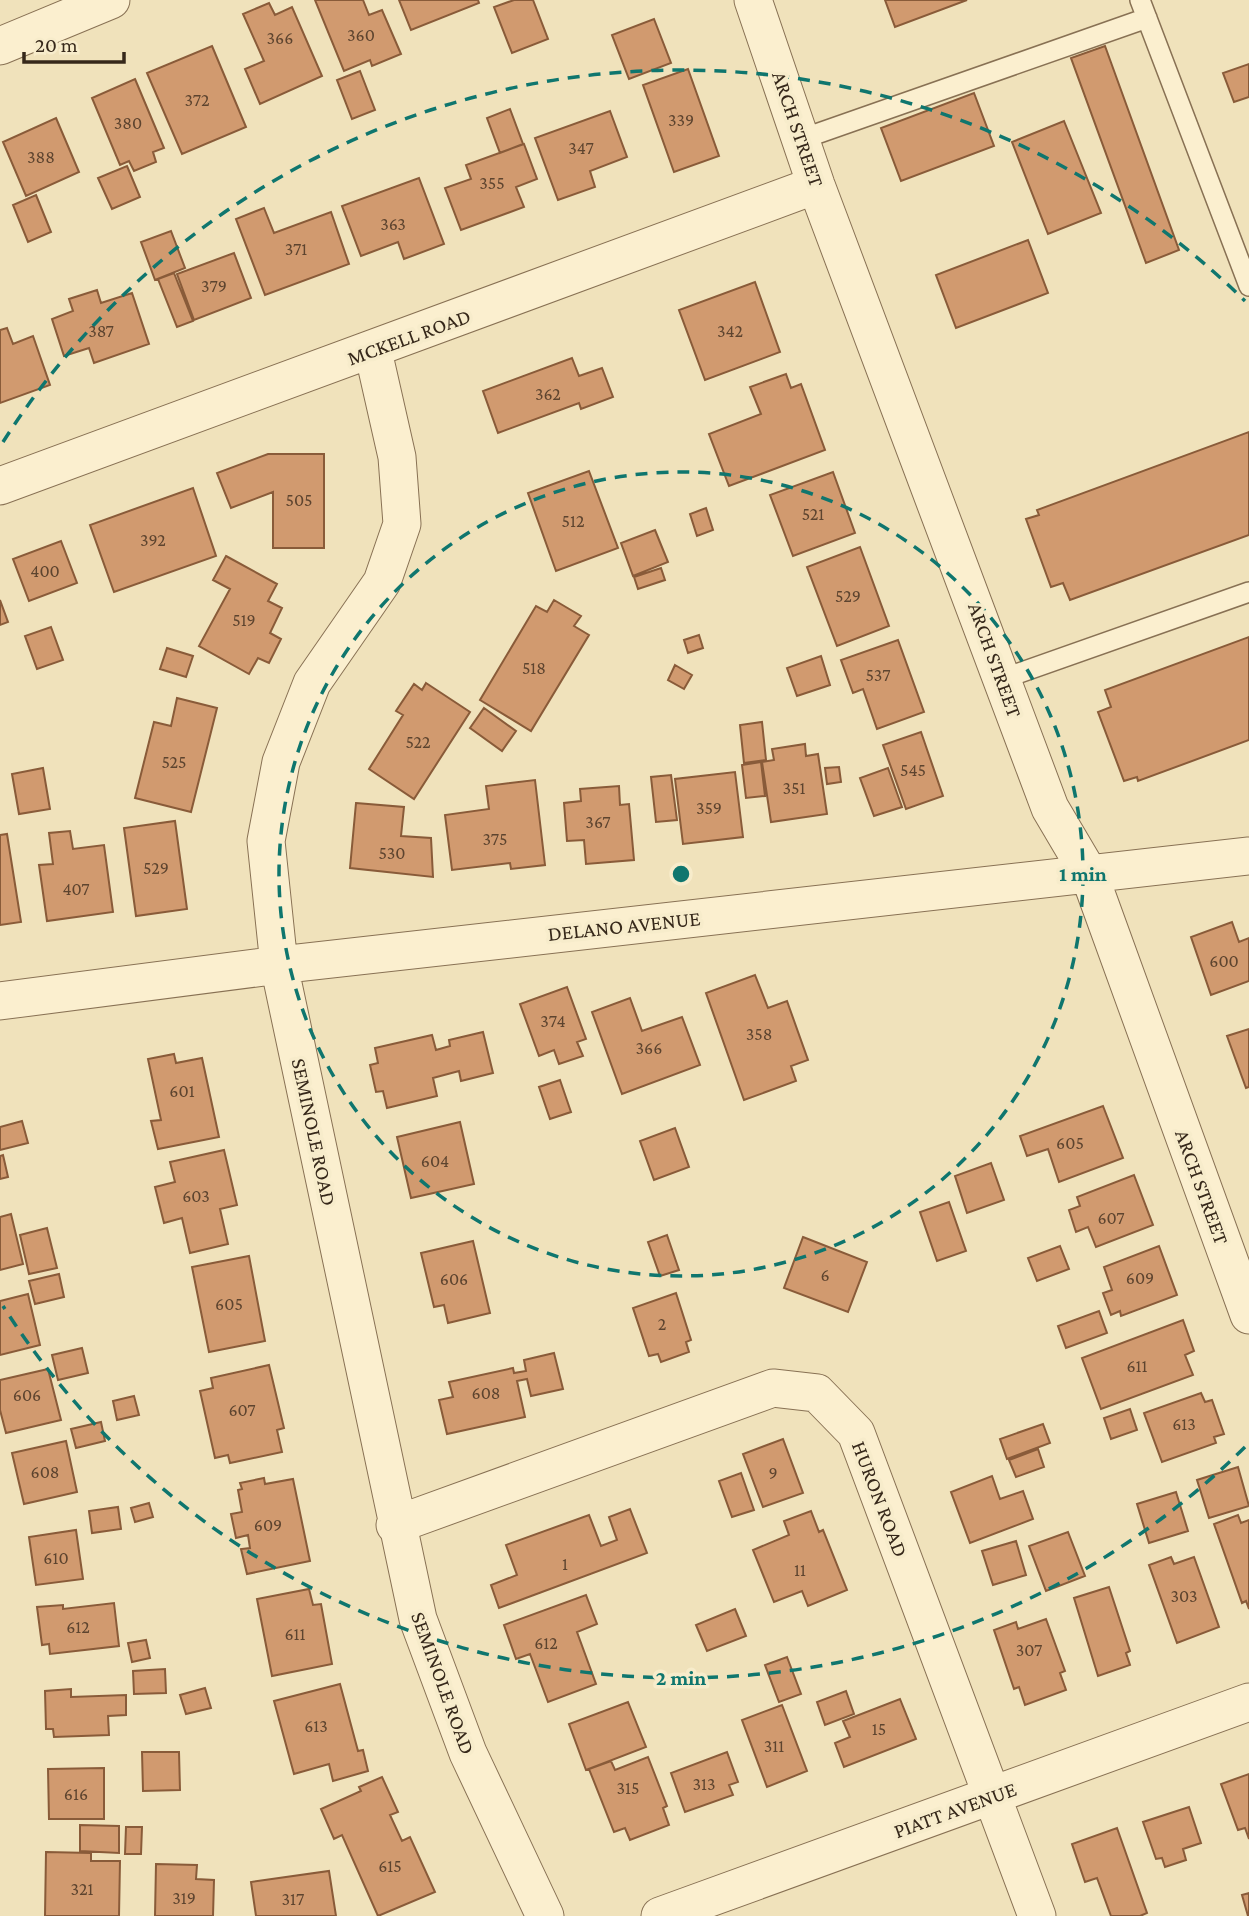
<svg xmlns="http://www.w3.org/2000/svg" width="1249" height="1916" font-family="'Crimson Pro',serif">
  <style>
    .building { fill: #d19a6f; stroke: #895b39; stroke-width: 2 }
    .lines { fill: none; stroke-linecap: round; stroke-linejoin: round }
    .lane-casing { stroke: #887154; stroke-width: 22 }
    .street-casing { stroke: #887154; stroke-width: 39 }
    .lane { stroke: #fbefcf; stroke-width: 19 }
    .street { stroke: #fbefcf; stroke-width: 37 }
    .ring { fill: none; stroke: #0f766e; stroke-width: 3.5; stroke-dasharray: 12 9 }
    .labels { text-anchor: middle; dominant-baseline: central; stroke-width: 7; stroke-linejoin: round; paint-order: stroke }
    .number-label { font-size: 18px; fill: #5d442f }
    .street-label { font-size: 21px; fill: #36281a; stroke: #f7eccb }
    .centre { fill: #0f766e; stroke: #f7eccb; stroke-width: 3.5 }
    .ring-label { font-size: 21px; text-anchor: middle; font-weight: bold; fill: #0f766e; stroke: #f7eccb; stroke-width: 7; stroke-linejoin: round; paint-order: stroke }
  </style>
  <rect width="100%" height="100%" fill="#f0e2bb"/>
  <path class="building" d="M315,0H363L369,15L382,10L401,54L372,66L370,60L344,71Z
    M399,0H478L479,3L411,30Z
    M514,0H533L548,39L512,53L494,7Z
    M885,0H967L895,27Z
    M269,3L275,15L292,7L322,76L260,104L245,69L264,61L243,14Z
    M654,19L671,63L629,79L612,35Z
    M212,46L246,127L182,154L147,73Z
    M1105,46L1179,250L1146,263L1071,58Z
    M1249,64V97L1234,102L1223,73Z
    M688,69L719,156L674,172L643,85Z
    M360,71L375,110L352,119L337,80Z
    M135,79L164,148L153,152L156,162L134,171L129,161L120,165L92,98Z
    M974,93L994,146L901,181L881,128Z
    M510,109L523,144L500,153L487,118Z
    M610,111L627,157L590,171L595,187L558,200L535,138Z
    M56,118L79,172L26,196L3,142Z
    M1064,121L1101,213L1048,234L1012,142Z
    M524,144L537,179L516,187L524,207L461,230L445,188L471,179L466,165Z
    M127,166L140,197L112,209L98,178Z
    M419,178L444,244L404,259L398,242L361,256L342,206Z
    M36,195L51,232L28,242L13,205Z
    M264,208L274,233L331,212L349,264L265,295L236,219Z
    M171,231L185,268L155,280L141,242Z
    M1028,240L1048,293L956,328L936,275Z
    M234,253L251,298L194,320L177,274Z
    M174,273L193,321L177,327L158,279Z
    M755,282L780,352L705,380L679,310Z
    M97,290L101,303L132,293L149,344L94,363L89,348L64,356L52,319L73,311L69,299Z
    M7,328L13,344L33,336L50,385L0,403V330Z
    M572,358L579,376L602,368L613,397L581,409L579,403L498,433L483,391Z
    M786,374L791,388L801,384L825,450L729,486L709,434L761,414L750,387Z
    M1249,432V535L1070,600L1063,583L1051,587L1026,519L1039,515L1037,510Z
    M268,454H324V548H273V492L231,508L217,473Z
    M589,471L618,548L556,571L528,493Z
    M833,472L855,533L793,556L770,495Z
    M193,488L216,556L114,592L90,525Z
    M706,508L713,530L697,536L690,514Z
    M655,530L668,562L633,576L621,543Z
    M61,541L77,583L29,601L13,559Z
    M860,547L889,626L837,646L807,567Z
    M226,556L277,584L268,601L282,608L270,633L281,639L269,663L258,658L249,674L199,646L230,589L213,580Z
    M661,568L665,580L638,589L634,577Z
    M0,600L8,622L0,625Z
    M554,600L581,616L574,626L589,635L531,731L480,700L536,606L547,612Z
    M51,627L63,660L37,669L25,636Z
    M699,635L703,648L688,653L684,640Z
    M1249,637V740L1138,781L1137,777L1124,781L1098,712L1111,707L1105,690Z
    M898,640L924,712L877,729L863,689L853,693L841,660Z
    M167,648L193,656L186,677L160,669Z
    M821,656L830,685L797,696L787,668Z
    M675,665L692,675L684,689L668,680Z
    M426,683L470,712L414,799L369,769L403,715L396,711L414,684L422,690Z
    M177,698L217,708L191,812L135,798L154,722L171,726Z
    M484,708L516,731L502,751L470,728Z
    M762,722L766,760L744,763L740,725Z
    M921,732L943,796L906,809L883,745Z
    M805,744L806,756L818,754L827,814L771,822L762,762L774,760L772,749Z
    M761,762L765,796L746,798L742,765Z
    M839,767L841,782L827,784L825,768Z
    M43,768L50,809L19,814L12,774Z
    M888,768L902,807L874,816L860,778Z
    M735,772L743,837L683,844L675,779Z
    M671,775L677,820L656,822L651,777Z
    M535,780L545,865L511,869L510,863L452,870L445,815L489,809L486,786Z
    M619,786L620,805L629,804L634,860L586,864L584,840L567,841L564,803L581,801L580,789Z
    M356,803L404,807L401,836L431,838L433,877L350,868Z
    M175,821L187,909L136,916L124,828Z
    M70,831L73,849L104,845L113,912L47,921L39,865L53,864L49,833Z
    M7,834L21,922L0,925V835Z
    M1232,922L1239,942L1249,938V981L1211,995L1191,937Z
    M755,975L768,1008L787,1001L808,1060L791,1066L796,1081L744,1100L706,993Z
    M567,987L586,1039L577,1042L583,1056L559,1064L554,1050L539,1056L520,1004Z
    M630,998L642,1031L682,1017L700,1065L622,1094L592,1012Z
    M1249,1029V1087L1246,1088L1227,1036Z
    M483,1032L493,1073L461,1081L459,1071L433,1078L437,1096L387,1108L383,1091L376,1092L370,1065L378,1063L375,1048L432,1035L436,1050L450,1046L449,1040Z
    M174,1054L176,1063L202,1058L219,1137L158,1149L151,1121L161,1120L148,1059Z
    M560,1080L571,1112L550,1119L539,1087Z
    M1103,1106L1123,1158L1059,1182L1048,1149L1027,1156L1020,1136Z
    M22,1121L28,1143L0,1150V1127Z
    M460,1122L474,1184L411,1198L397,1137Z
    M675,1128L689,1167L654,1180L640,1141Z
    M224,1150L237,1205L220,1209L228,1244L190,1253L182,1218L164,1223L155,1187L175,1182L170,1162Z
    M3,1155L8,1177L0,1179V1156Z
    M991,1163L1004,1200L967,1213L955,1176Z
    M1134,1175L1153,1225L1096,1247L1088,1227L1076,1232L1069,1210L1080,1206L1077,1197Z
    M949,1202L966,1251L937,1261L920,1212Z
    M11,1214L23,1264L0,1270V1217Z
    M47,1228L57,1268L29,1274L20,1235Z
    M667,1235L679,1270L660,1276L648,1242Z
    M803,1237L867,1262L848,1312L784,1288Z
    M473,1241L490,1313L448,1323L444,1305L434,1307L421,1253Z
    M1060,1246L1069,1269L1037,1281L1028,1258Z
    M1159,1246L1177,1295L1121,1316L1120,1311L1111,1315L1103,1293L1112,1290L1104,1267Z
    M249,1256L265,1341L209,1352L192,1267Z
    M59,1274L64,1297L35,1304L29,1281Z
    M676,1293L691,1340L686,1342L689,1352L661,1362L658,1354L649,1356L633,1308Z
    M28,1294L40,1345L0,1355V1301Z
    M1099,1311L1107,1333L1066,1348L1058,1326Z
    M1183,1320L1194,1351L1185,1355L1193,1375L1101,1409L1082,1358Z
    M82,1348L88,1373L58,1380L52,1355Z
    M554,1353L563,1389L531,1396L527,1379L517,1381L525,1417L447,1434L439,1400L453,1397L449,1382L513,1368L514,1373L526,1371L524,1360Z
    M269,1365L284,1428L277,1430L282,1452L230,1463L228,1455L215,1458L200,1391L213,1388L211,1378Z
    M48,1369L61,1420L6,1433L0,1410V1380Z
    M1201,1393L1205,1402L1212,1400L1224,1434L1214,1437L1216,1443L1162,1462L1144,1413Z
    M134,1396L139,1415L117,1420L113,1401Z
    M1130,1409L1137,1430L1111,1439L1104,1418Z
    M101,1422L105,1441L76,1448L71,1429Z
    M1043,1424L1050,1443L1007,1459L1000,1439Z
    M783,1439L803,1493L763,1507L743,1454Z
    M66,1441L77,1492L24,1504L12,1453Z
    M1038,1449L1044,1467L1016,1477L1009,1460Z
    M1238,1467L1249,1506L1209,1518L1197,1480Z
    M741,1473L754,1510L732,1517L719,1481Z
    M992,1476L1000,1499L1023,1491L1033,1519L970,1543L951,1492Z
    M264,1478L265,1484L293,1479L310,1561L247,1574L241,1549L250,1548L248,1535L236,1538L231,1514L242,1512L238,1490L242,1489L240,1483Z
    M1176,1492L1188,1531L1149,1543L1137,1504Z
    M149,1503L153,1517L135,1522L131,1508Z
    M118,1507L121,1529L92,1533L89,1511Z
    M630,1509L647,1553L499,1608L491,1585L517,1575L506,1545L589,1515L601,1546L617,1540L609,1517Z
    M811,1511L819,1532L823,1530L847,1590L808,1606L802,1591L774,1602L753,1550L789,1535L784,1521Z
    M1238,1515L1241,1523L1249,1520V1609L1246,1601L1242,1603L1214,1524Z
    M76,1530L83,1579L36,1585L29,1537Z
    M1068,1532L1085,1576L1046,1591L1029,1546Z
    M1016,1541L1026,1575L993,1585L982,1551Z
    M1171,1557L1174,1564L1194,1557L1219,1627L1177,1643L1149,1565Z
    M1109,1587L1130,1651L1126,1653L1130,1665L1098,1676L1074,1598Z
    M309,1589L313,1605L321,1604L332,1664L272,1676L257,1599Z
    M586,1595L597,1624L577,1632L596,1684L548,1702L530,1654L516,1659L504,1625Z
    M114,1603L119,1646L50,1654L49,1644L42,1645L37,1607L63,1605V1609Z
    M735,1609L746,1636L707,1651L696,1625Z
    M1046,1619L1065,1671L1060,1673L1066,1690L1025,1705L1019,1687L1014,1689L994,1630L1016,1622L1018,1629Z
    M146,1640L150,1658L132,1662L128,1643Z
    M787,1657L801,1694L779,1702L765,1665Z
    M165,1669L166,1693L134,1694L133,1671Z
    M340,1684L358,1751L363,1750L368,1771L333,1781L329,1764L294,1774L274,1701Z
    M205,1688L211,1708L186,1714L180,1695Z
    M71,1689V1697L126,1695V1715L108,1716L109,1735L54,1737L53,1729H46L45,1691Z
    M846,1691L854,1714L825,1725L817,1702Z
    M900,1699L916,1739L844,1767L835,1743L850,1737L843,1721Z
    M628,1702L646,1747L586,1770L569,1724Z
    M782,1705L807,1771L767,1787L742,1720Z
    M142,1752H179L180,1790L143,1791Z
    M727,1752L738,1782L729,1785L733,1795L685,1812L671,1773Z
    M648,1757L667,1806L663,1808L669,1825L630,1840L625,1828L614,1832L589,1769L611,1761L615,1770Z
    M104,1768V1819H49L48,1769Z
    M1249,1774V1839L1245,1828L1238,1830L1221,1784Z
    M382,1777L398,1812L390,1815L402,1841L410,1837L435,1892L378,1916L342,1835L334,1839L321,1809L361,1791L359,1787Z
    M1189,1807L1201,1843L1183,1849L1186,1860L1165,1867L1162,1858L1156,1859L1143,1822Z
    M80,1825L119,1826V1853L80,1851Z
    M126,1827H142L141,1854H125Z
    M1117,1828L1147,1913L1140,1916H1111L1097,1878L1085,1882L1072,1844Z
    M46,1852L91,1853V1861H120L119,1916H45Z
    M156,1864L197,1865L196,1879L214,1880L213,1916H155Z
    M329,1871L336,1916H256L251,1882Z
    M1249,1893V1916H1248L1242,1895Z"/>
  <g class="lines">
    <g class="lane-casing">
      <path id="lane" d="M1140,0L1249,286
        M802,139L1147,18
        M1002,679L1249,592"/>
    </g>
    <g class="street-casing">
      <path id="street" d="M753,0L816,185L1050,808L1089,874L1249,1315
        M0,46L111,0
        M373,351L397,457L402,524L382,582L312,683L281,762L266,841L279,965L418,1619L468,1753L545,1916
        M0,486L816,185
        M0,1001L279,965L1249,856
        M395,1525L773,1388L817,1393L856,1433L1037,1916
        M660,1916L1249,1702"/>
    </g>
    <use href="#lane" class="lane"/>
    <use href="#street" class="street"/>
  </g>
  <g class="ring">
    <circle cx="681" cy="874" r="402"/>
    <path d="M1245 1447A804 804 0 0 1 3 1306M3 442A804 804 0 0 1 1245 301"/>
  </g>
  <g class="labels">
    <g class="number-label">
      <text x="361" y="35">360</text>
      <text x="280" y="38">366</text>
      <text x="197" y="100">372</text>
      <text x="681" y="120">339</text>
      <text x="128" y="123">380</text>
      <text x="581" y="148">347</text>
      <text x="41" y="157">388</text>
      <text x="492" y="183">355</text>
      <text x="393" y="224">363</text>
      <text x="296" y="249">371</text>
      <text x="214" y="286">379</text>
      <text x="101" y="331">387</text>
      <text x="730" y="331">342</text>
      <text x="548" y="394">362</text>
      <text x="299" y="500">505</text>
      <text x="813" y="514">521</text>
      <text x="573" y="521">512</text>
      <text x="153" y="540">392</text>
      <text x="45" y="571">400</text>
      <text x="848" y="596">529</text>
      <text x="244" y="620">519</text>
      <text x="534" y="668">518</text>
      <text x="878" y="675">537</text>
      <text x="418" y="742">522</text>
      <text x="174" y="762">525</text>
      <text x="913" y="770">545</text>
      <text x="794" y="788">351</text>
      <text x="709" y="808">359</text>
      <text x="598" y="822">367</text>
      <text x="495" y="839">375</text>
      <text x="392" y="853">530</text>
      <text x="156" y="868">529</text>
      <text x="76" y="889">407</text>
      <text x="1224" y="961">600</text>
      <text x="553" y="1021">374</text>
      <text x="759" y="1034">358</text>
      <text x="649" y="1048">366</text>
      <text x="182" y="1091">601</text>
      <text x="1070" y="1143">605</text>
      <text x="435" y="1161">604</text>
      <text x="196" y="1196">603</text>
      <text x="1111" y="1218">607</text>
      <text x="825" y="1275">6</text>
      <text x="1140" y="1278">609</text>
      <text x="454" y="1279">606</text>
      <text x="229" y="1304">605</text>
      <text x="662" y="1324">2</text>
      <text x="1137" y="1366">611</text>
      <text x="486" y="1393">608</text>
      <text x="27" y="1395">606</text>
      <text x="242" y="1410">607</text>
      <text x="1184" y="1424">613</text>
      <text x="45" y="1472">608</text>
      <text x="773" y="1473">9</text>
      <text x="268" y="1525">609</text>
      <text x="56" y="1558">610</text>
      <text x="565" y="1564">1</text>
      <text x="800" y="1570">11</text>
      <text x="1184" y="1596">303</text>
      <text x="78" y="1627">612</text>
      <text x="295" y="1634">611</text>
      <text x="546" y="1643">612</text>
      <text x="1029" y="1650">307</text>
      <text x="316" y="1726">613</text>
      <text x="879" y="1729">15</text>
      <text x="774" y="1746">311</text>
      <text x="704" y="1784">313</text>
      <text x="628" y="1788">315</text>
      <text x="76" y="1794">616</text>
      <text x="390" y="1866">615</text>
      <text x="82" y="1889">321</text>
      <text x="184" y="1898">319</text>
      <text x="293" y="1899">317</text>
    </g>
    <g class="street-label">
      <text transform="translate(798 129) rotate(71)">ARCH STREET</text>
      <text transform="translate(409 337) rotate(-20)">MCKELL ROAD</text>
      <text transform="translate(995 660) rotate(70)">ARCH STREET</text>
      <text transform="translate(624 926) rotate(-6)">DELANO AVENUE</text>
      <text transform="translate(314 1132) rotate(78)">SEMINOLE ROAD</text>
      <text transform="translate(1202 1187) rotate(70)">ARCH STREET</text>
      <text transform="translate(880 1499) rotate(69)">HURON ROAD</text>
      <text transform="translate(443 1683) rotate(70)">SEMINOLE ROAD</text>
      <text transform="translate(955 1810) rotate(-20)">PIATT AVENUE</text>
    </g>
  </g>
  <circle cx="681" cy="874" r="10" class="centre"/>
  <g class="ring-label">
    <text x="1083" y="881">1 min</text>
    <text x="681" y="1685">2 min</text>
  </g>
  <path d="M24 52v10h100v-10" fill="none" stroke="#36281a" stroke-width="3.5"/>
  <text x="35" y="52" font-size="21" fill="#36281a" stroke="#f7eccb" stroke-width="5" paint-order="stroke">20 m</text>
</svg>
